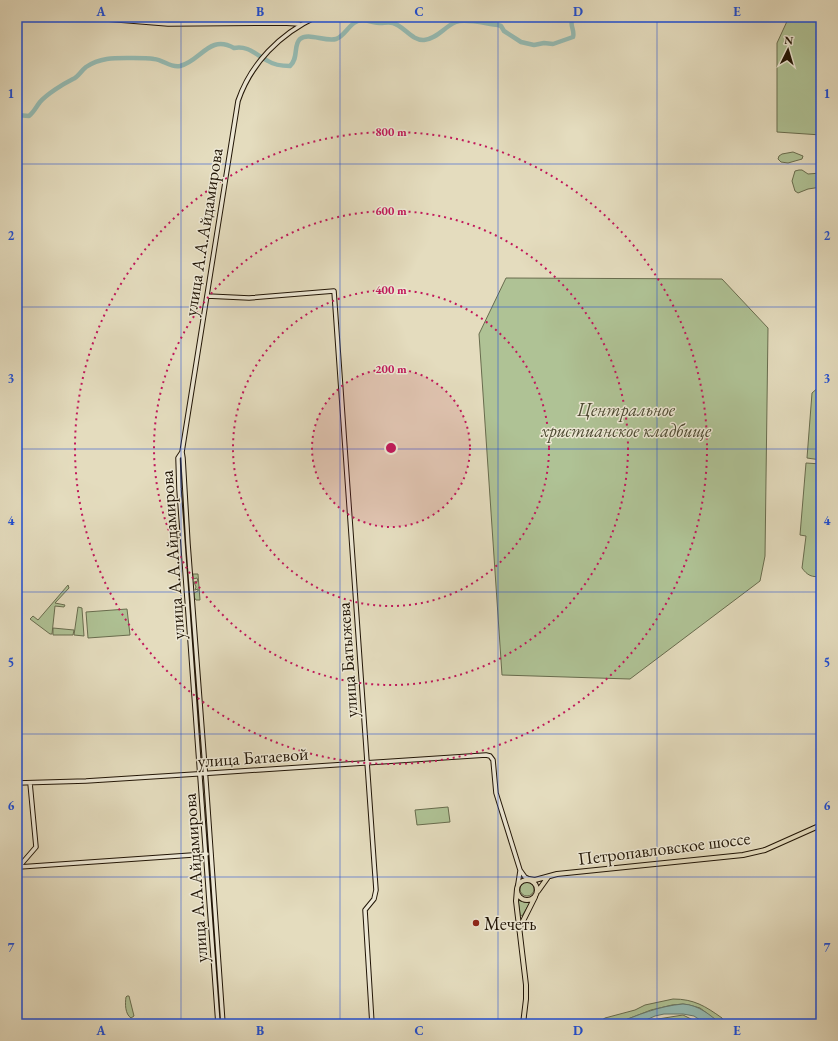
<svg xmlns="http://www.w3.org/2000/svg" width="838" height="1041" font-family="'EB Garamond',serif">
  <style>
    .green { fill: #afc295; stroke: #686c4e }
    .water { fill: #95bbb3; stroke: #67796e }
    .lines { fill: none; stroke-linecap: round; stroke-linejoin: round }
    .river { stroke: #95bbb3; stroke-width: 4.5 }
    .secondary-casing { stroke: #211506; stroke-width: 5.5 }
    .primary-casing { stroke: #211506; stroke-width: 6 }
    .secondary { stroke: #ede8d5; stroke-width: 3.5 }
    .primary { stroke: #e4dcbe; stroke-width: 4 }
    .grid { fill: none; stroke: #1d4ed8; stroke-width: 1; stroke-opacity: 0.55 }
    .ring { fill: none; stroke: #c2185b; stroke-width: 2; stroke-dasharray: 2 4 }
    .poi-dot { fill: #8f2418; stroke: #ede8d5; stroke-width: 1.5 }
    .labels { text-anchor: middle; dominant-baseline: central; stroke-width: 3; stroke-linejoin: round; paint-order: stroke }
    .street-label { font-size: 18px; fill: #211506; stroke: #ede8d5 }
    .park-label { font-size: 18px; font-style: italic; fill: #4c4931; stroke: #ede8d5 }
    .poi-label { font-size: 18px; fill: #211506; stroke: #ede8d5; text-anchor: start }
    .centre { fill: #c2185b; stroke: #ede8d5; stroke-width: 2 }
    .ring-label { font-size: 12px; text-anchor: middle; font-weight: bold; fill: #c2185b; stroke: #ede8d5; stroke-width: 3; stroke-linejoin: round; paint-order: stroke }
    .neatline { fill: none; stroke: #1d4ed8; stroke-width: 1.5 }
    .grid-label { font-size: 13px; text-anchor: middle; font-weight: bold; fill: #1d4ed8 }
  </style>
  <rect width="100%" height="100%" fill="#e4dcbe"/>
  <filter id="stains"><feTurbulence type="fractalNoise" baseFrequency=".005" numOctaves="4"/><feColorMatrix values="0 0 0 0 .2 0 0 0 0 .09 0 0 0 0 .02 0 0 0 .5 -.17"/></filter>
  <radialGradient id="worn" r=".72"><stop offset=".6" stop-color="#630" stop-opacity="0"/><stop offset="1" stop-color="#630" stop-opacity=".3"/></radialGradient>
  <path class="green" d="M789,17H821V135L777,132V43Z
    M793,152L803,156L802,159L788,163L781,162L778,159L779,156L782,154Z
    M799,170H802L808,174L821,173V187L808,189L798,193L795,191L792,181L795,171Z
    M506,278L722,279L768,328L765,556L760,581L630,679L502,675L479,334Z
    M821,385V460L807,458L812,393Z
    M806,463L821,464V576C812,578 807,575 802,568L806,536L800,535Z
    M193,574H198L200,600H196L194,597V593L198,591V589L195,590L196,587L194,582L198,581L197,578L193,579Z
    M68,585L69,588L55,603L65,605L64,607L55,606L52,634H50L30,619L33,616L38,620Z
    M78,607L82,608V609L84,636L74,635Z
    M127,609L130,635L88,638L86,612Z
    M53,628L74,630L73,635H53Z
    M448,807L450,822L417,825L415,810Z
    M520 889a7 7 0 1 1 14 0a7 7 0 1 1-14 0Z
    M518,900L524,902L531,901L522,916L520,915Z
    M127,996H129L134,1016L131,1018C125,1014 125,1004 126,997Z
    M673,999C694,999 705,1006 722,1018L724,1022L721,1024L700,1008L689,1005L683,1004L672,1005L651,1010L615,1024H596L605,1018L635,1010L645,1005Z
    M683,1015L701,1024H643L658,1019Z"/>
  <path class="water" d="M683,1004C699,1005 710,1015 721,1024H706L694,1016L683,1014H664L655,1016L637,1024H615C638,1015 659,1006 683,1004Z"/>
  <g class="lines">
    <path class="river" d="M17,115L29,116C34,112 36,107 40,102C47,94 63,84 73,79C78,77 81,71 86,67C101,57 116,58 133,58C140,58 148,58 154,59C164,60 170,68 180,66C201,61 209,34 234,48C248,45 256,55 268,61C274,65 282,66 290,66C299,58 293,45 300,39C308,32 325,42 336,39C343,37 348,27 354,23C362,17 372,23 380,23C385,23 388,22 393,23C404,26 412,41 424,40C437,39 445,26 456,22C465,18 487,24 498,25L501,26L504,31L521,42L534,45L544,43L553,44L573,37C575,31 570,26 572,21L579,17"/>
    <g class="secondary-casing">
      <path id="secondary" d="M81,17L168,24L283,23L299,24
        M207,296L249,298L334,291L376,890L374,899L365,910L372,1024
        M182,452L183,458L188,544L206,781L223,1024
        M17,783L86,781L212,773L486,755L490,756L493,760L496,793L520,870L525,877L529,879
        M19,867L207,854
        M17,869L36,847L30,783
        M518,884L520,871
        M218,1024L179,489L178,458L182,452L238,101C251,63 280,34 316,17"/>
    </g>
    <g class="primary-casing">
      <path id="primary" d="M529,879L535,880L557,874L743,855L765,850L821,825
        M517 890a10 10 0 1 1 20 0a10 10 0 1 1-20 0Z
        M517,889L516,901L526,985V999L523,1024
        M538,891L548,877
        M520,927L535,897"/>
    </g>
    <use href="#secondary" class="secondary"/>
    <use href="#primary" class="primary"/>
  </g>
  <path class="grid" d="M181,17V1024M340,17V1024M498,17V1024M657,17V1024M17,164H821M17,307H821M17,449H821M17,592H821M17,734H821M17,877H821"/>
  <circle cx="391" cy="448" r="79" fill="#c2185b" fill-opacity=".12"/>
  <g class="ring">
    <circle cx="391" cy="448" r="79"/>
    <circle cx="391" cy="448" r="158"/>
    <circle cx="391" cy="448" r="237"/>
    <circle cx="391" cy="448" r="316"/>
  </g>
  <circle class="poi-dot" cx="476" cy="923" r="4"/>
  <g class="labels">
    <g class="street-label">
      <text transform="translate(203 232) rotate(-81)">улица А.А.Айдамирова</text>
      <text transform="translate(172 555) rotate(-94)">улица А.А.Айдамирова</text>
      <text transform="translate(347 660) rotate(-94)">улица Батыжева</text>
      <text transform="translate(253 757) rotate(-4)">улица Батаевой</text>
      <text transform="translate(664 848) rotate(-7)">Петропавловское шоссе</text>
      <text transform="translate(195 878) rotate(-94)">улица А.А.Айдамирова</text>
    </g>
    <g class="park-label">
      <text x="626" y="409">Центральное<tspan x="626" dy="21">христианское кладбище</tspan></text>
    </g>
    <g class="poi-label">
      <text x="484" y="923">Мечеть</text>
    </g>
  </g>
  <circle cx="391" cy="448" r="6" class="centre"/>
  <g class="ring-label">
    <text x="391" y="136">800 m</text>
    <text x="391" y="215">600 m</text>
    <text x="391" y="294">400 m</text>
    <text x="391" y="373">200 m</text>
  </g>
  <rect width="838" height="1041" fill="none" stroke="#e4dcbe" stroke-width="44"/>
  <g transform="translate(788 50) rotate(5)" stroke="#ede8d5" stroke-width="3" paint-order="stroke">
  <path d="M0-3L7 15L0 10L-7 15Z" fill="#211506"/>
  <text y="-6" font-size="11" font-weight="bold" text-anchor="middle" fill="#211506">N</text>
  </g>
  <rect x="22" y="22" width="794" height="997" class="neatline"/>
  <g class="grid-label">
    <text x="101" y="16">A</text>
    <text x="260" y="16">B</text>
    <text x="419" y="16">C</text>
    <text x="578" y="16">D</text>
    <text x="737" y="16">E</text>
    <text x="11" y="98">1</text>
    <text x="827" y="98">1</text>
    <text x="11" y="240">2</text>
    <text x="827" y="240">2</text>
    <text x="11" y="383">3</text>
    <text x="827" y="383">3</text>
    <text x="11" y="525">4</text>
    <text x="827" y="525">4</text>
    <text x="11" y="667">5</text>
    <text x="827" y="667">5</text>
    <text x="11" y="810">6</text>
    <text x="827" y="810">6</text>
    <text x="11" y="952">7</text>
    <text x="827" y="952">7</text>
    <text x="101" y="1035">A</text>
    <text x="260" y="1035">B</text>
    <text x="419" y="1035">C</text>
    <text x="578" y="1035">D</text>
    <text x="737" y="1035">E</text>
  </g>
  <rect width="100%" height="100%" filter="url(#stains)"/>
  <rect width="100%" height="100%" fill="url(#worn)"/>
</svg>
